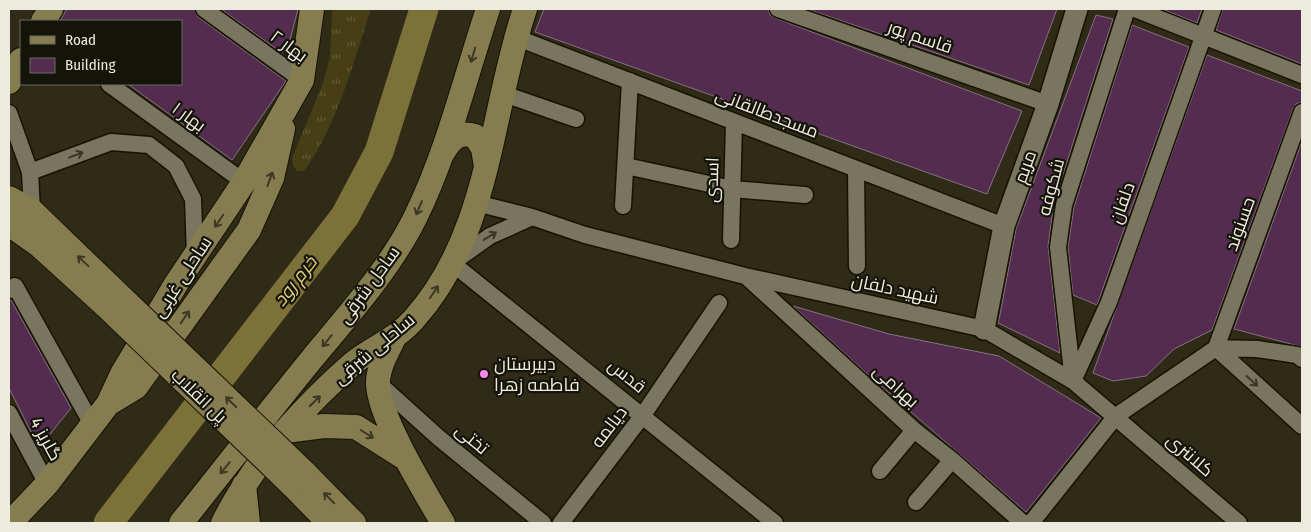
<svg xmlns="http://www.w3.org/2000/svg" width="1311" height="532" font-family="'Fira Sans Condensed',Cairo,sans-serif">
  <style>
    .grass { fill: url(#grass-tufts) }
    .lines { fill: none; stroke-linecap: round; stroke-linejoin: round }
    .river { stroke: #7c7138; stroke-width: 29 }
    .building { fill: #542c4f; stroke: #847181 }
    .minor-casing { stroke: #171302; stroke-width: 19 }
    .tertiary-casing { stroke: #171302; stroke-width: 24 }
    .secondary-casing { stroke: #171302; stroke-width: 26 }
    .minor { stroke: #79755f; stroke-width: 16 }
    .tertiary { stroke: #79755f; stroke-width: 21 }
    .secondary { stroke: #857c50; stroke-width: 24 }
    .secondary-bridge-casing { stroke: #171302; stroke-width: 26; stroke-linecap: butt }
    .secondary-bridge { stroke: #857c50; stroke-width: 24 }
    .oneway { stroke: #3c3823 }
    .oneway2 { stroke: #383628 }
    .poi-dot { fill: #f788ec; stroke: #15140b; stroke-width: 2 }
    .labels { text-anchor: middle; dominant-baseline: central; stroke-width: 4.5; stroke-linejoin: round; paint-order: stroke }
    .street-label { font-size: 18px; fill: #edebde; stroke: #15140b }
    .poi-label { font-size: 18px; fill: #edebde; stroke: #15140b; text-anchor: start }
    .water-label { font-size: 19px; font-style: italic; fill: #dfcf79; stroke: #15140b }
  </style>
  <defs>
    <pattern id="grass-tufts" width="24" height="20" patternUnits="userSpaceOnUse" patternTransform="scale(1.25)"><rect width="24" height="20" fill="#463e14"/><path d="M3 7l-1-3M5 7V3M7 7l1-3M15 17l-1-3M17 17v-4M19 17l1-3" fill="none" stroke="#615a36"/></pattern>
  </defs>
  <rect width="100%" height="100%" fill="#2f2b17"/>
  <path class="grass" d="M332,9H371C353,63 338,124 304,171H297L293,165L292,158L323,83L330,57Z"/>
  <g class="lines">
    <path class="river" d="M108,523L345,216L379,152L424,9"/>
  </g>
  <path class="building" d="M67,9H194L198,17L286,81L232,160L128,84H181V21H60Z
    M221,9H298L289,44L282,53Z
    M544,9H768L770,15L775,18L1022,111L987,194L535,32Z
    M807,9H1057L1029,85Z
    M1162,9H1202L1197,23Z
    M1223,9H1302V64L1216,30Z
    M1096,15L1113,19L1054,202L1048,246L1060,353L998,323L999,320L1016,229Z
    M1132,25L1189,47L1097,305L1073,295L1068,247L1074,207Z
    M1207,55L1302,91V102L1296,104L1293,109L1212,330L1174,349L1146,376L1113,381L1093,373Z
    M1302,141V347L1234,329Z
    M9,300H11L71,408L39,448L9,388Z
    M793,306L889,334L999,356L1101,418L1026,512L864,371Z"/>
  <g class="lines">
    <g class="minor-casing">
      <path id="minor" d="M204,9L302,80
        M778,9L1048,104
        M1135,9L1302,75
        M515,37L1004,226
        M109,84L244,182
        M504,94L576,119
        M1302,112L1216,348L1302,426
        M9,113L30,172L32,211
        M626,166L732,189L805,195
        M856,169L857,266
        M30,172L111,142L149,145L176,166L193,199L195,256
        M476,203L532,217L585,235L745,276L984,329L1073,381L1239,523
        M623,206L630,81
        M532,217L490,236L452,263L775,523
        M731,240L734,122
        M747,277L914,430L952,460L1023,523
        M9,290L15,286L93,426
        M1073,381L1109,302L1213,9
        M1073,381L1058,247L1064,205L1127,9
        M378,383L439,438L543,523
        M9,413L47,484
        M880,471L914,430
        M916,502L952,460
        M561,523L643,415L719,303
        M1031,523L1116,416L1216,348L1257,349L1297,355L1302,359"/>
    </g>
    <g class="tertiary-casing">
      <path id="tertiary" d="M984,329L1004,226L1048,104L1077,9"/>
    </g>
    <g class="secondary-casing">
      <path id="secondary" d="M43,21L51,9
        M9,82L21,60
        M442,154C451,139 458,131 475,136L483,148L486,167
        M9,198L32,211L118,294
        M9,224L40,246L106,306
        M394,338C387,352 379,366 378,381C376,413 426,494 443,523
        M108,404L136,387L249,230L272,178L283,129
        M285,431L324,426L356,427L405,458
        M304,472L354,523
        M244,485L248,523
        M292,485L329,523
        M10,523L47,484L108,404L122,374L176,284L244,182L302,80L312,9
        M181,523C224,469 267,414 311,360C348,315 390,269 416,216C448,150 465,78 488,9
        M223,523C253,463 300,410 351,365C371,348 396,340 414,319C491,233 490,112 525,9"/>
    </g>
    <use href="#minor" class="minor"/>
    <use href="#tertiary" class="tertiary"/>
    <use href="#secondary" class="secondary"/>
    <g class="secondary-bridge-casing">
      <path id="secondary-bridge" d="M118,294L304,472
        M106,306L292,485"/>
    </g>
    <use href="#secondary-bridge" class="secondary-bridge"/>
  </g>
  <defs><path id="oneway-shaft" d="M-6 0H5M1.5-3L5.5 0L1.5 3" fill="none" stroke-width="1.6" stroke-linecap="round" stroke-linejoin="round" transform="scale(1.25)"/></defs>
  <g class="oneway">
    <use href="#oneway-shaft" transform="translate(473 55) rotate(107)"/>
    <use href="#oneway-shaft" transform="translate(270 179) rotate(-70)"/>
    <use href="#oneway-shaft" transform="translate(419 208) rotate(113)"/>
    <use href="#oneway-shaft" transform="translate(219 221) rotate(124)"/>
    <use href="#oneway-shaft" transform="translate(83 261) rotate(-137)"/>
    <use href="#oneway-shaft" transform="translate(434 292) rotate(-56)"/>
    <use href="#oneway-shaft" transform="translate(185 317) rotate(-55)"/>
    <use href="#oneway-shaft" transform="translate(327 341) rotate(129)"/>
    <use href="#oneway-shaft" transform="translate(315 401) rotate(-45)"/>
    <use href="#oneway-shaft" transform="translate(231 402) rotate(-136)"/>
    <use href="#oneway-shaft" transform="translate(367 434) rotate(32)"/>
    <use href="#oneway-shaft" transform="translate(225 468) rotate(129)"/>
    <use href="#oneway-shaft" transform="translate(329 498) rotate(-134)"/>
  </g>
  <g class="oneway2">
    <use href="#oneway-shaft" transform="translate(76 155) rotate(-21)"/>
    <use href="#oneway-shaft" transform="translate(490 236) rotate(-31)"/>
    <use href="#oneway-shaft" transform="translate(1252 381) rotate(42)"/>
  </g>
  <circle class="poi-dot" cx="484" cy="374" r="5"/>
  <g class="labels">
    <g class="street-label">
      <text transform="translate(920 37) rotate(19)">قاسم پور</text>
      <text transform="translate(289 46) rotate(36)">بهار ۲</text>
      <text transform="translate(767 113) rotate(21)">مسجدطالقانی</text>
      <text transform="translate(189 117) rotate(36)">بهار ۱</text>
      <text transform="translate(1025 167) rotate(-70)">مریم</text>
      <text transform="translate(712 180) rotate(-88)">اسدی</text>
      <text transform="translate(1051 187) rotate(-75)">شکوفه</text>
      <text transform="translate(1122 203) rotate(-70)">دلفان</text>
      <text transform="translate(1240 224) rotate(-70)">حسنوند</text>
      <text transform="translate(182 277) rotate(-57)">ساحلی غربی</text>
      <text transform="translate(369 285) rotate(-54)">ساحل شرقی</text>
      <text transform="translate(895 289) rotate(12)">شهید دلفان</text>
      <text transform="translate(374 349) rotate(-40)">ساحلی شرقی</text>
      <text transform="translate(627 376) rotate(39)">قدس</text>
      <text transform="translate(896 386) rotate(42)">بهرامی</text>
      <text transform="translate(199 396) rotate(44)">پل انقلاب</text>
      <text transform="translate(609 427) rotate(-53)">دیالمه</text>
      <text transform="translate(46 439) rotate(61)">گلریز 4</text>
      <text transform="translate(472 439) rotate(40)">تختی</text>
      <text transform="translate(1190 455) rotate(41)">کلانتری</text>
    </g>
    <g class="poi-label">
      <text x="494" y="364">دبیرستان<tspan x="494" dy="21">فاطمه زهرا</tspan></text>
    </g>
    <g class="water-label">
      <text transform="translate(295 281) rotate(-52)">خرم رود</text>
    </g>
  </g>
  <rect width="1311" height="532" fill="none" stroke="#edebde" stroke-width="20"/>
  <rect x="20" y="20" width="162" height="65" fill="#15140b" stroke="#6b6a5f"/>
  <rect x="30" y="36" width="25" height="8" fill="#857c50" stroke="#6b6a5f"/>
  <text x="65" y="45" font-size="15" fill="#edebde">Road</text>
  <rect x="30" y="58" width="25" height="15" fill="#542c4f" stroke="#6b6a5f"/>
  <text x="65" y="70" font-size="15" fill="#edebde">Building</text>
</svg>
